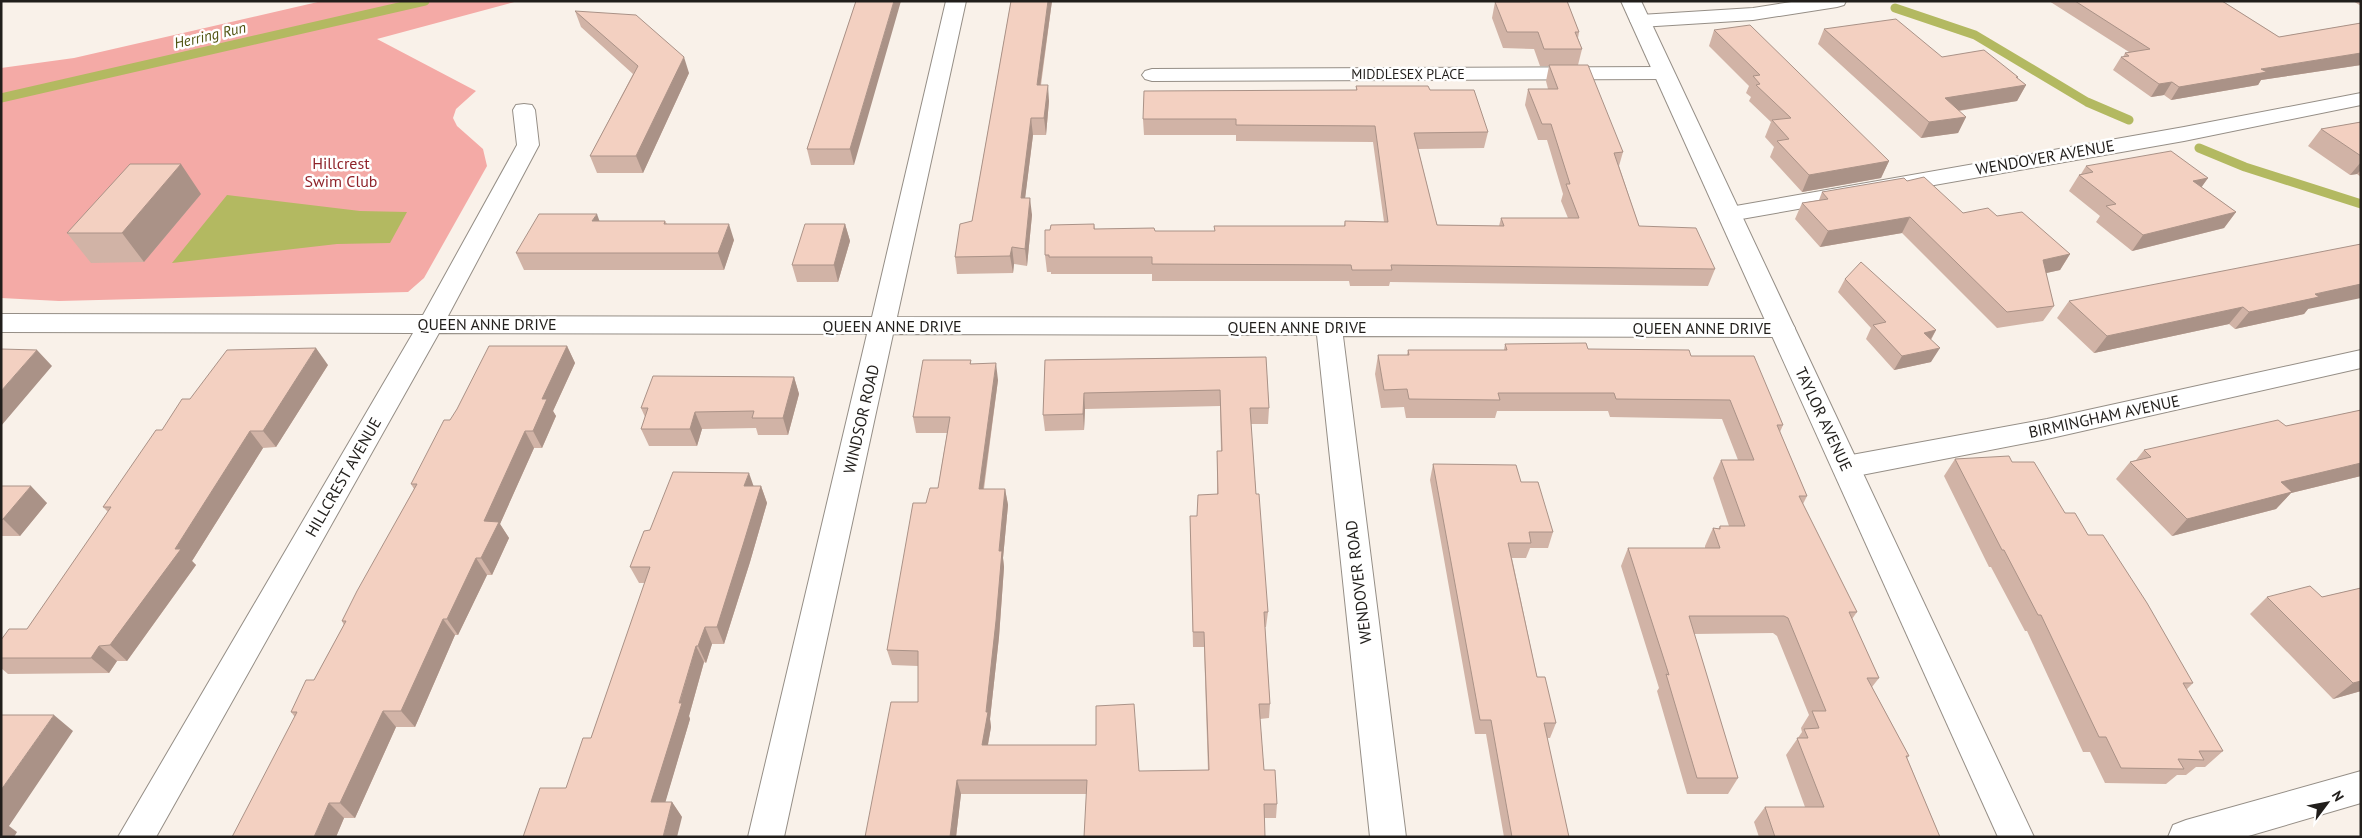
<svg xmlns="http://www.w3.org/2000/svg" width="2362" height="838" font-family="'PT Sans',sans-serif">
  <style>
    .green { fill: #f4aaa6 }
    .water { fill: #b3b961 }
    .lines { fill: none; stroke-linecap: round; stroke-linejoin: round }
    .stream { stroke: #b3b961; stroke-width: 9 }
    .minor-casing { stroke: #958e86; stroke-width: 2 }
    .secondary-casing { stroke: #958e86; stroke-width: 2 }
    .minor { fill: #fff; fill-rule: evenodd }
    .secondary { fill: #fff; fill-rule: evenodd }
    .wall { fill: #d1b3a6 }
    .shaded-wall { fill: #aa9287 }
    .building { fill: #f3d0c1; stroke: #aa9287 }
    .labels { text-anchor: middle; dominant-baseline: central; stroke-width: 5; stroke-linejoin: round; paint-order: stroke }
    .far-street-label { font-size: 14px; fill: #211e1b; stroke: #fff }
    .far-water-label { font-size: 15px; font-style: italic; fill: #515412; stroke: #fff }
    .street-label { font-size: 16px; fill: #211e1b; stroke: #fff }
    .park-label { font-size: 16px; fill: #8f232a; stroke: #fff }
  </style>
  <rect width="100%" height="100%" fill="#f9f1e9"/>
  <path class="green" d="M322,1H518L377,39L476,91L456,109L453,118L457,126L483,149L487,166L424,278L408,292L59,301L1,298V68L74,58Z"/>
  <path class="water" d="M227,195L360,211L407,212L390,243L337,244L172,263Z"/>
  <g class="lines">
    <path class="stream" d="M1895,8L1975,35L2087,102L2129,120
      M1,98L425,1
      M2199,148L2245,167L2361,204"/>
    <g class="minor-casing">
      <path id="minor" d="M946,1H966L897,317L1782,319L1791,322L1795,328L1791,334L1782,337L1343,336L1406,837H1370L1317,335L893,334L784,837H748L867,334L439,333L156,837H118L413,333L1,332V314L423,315L517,145L513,110L516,105L524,104L532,105L535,110L539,145L448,316L872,317Z
        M1798,1H1846L1844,5L1837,7L1753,20L1640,27L1633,25L1630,21L1633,17L1640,15L1753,8Z
        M1664,67L1671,69L1674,73L1671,77L1664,79L1152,81L1145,79L1142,75L1145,71L1152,69Z
        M2361,93V105L2184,141L1730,221L1722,219L1718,214L1722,209L1730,207L2184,127Z
        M2361,350V368L2047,439L1846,478L1836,475L1832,467L1836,459L1846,456L2047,419Z
        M2361,771V803L2245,837H2168L2173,825L2186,820Z"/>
    </g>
    <g class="secondary-casing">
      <path id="secondary" d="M1621,1H1641L2034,837H1998Z"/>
    </g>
    <use href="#minor" class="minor"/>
    <use href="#secondary" class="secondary"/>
  </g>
  <path class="wall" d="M856,1L854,165H811L807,149Z
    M1011,1H1052L1041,85L1049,101L1046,135H1033L1025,198L1032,215L1027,266L1014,264L1013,273L957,274L955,257L972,221Z
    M1521,1H1567L1579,32L1578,38L1582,49L1578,65L1623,152L1619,166L1639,226L1715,269L1708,286L1390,282L1389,286H1350L1349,281H1152V274H1051V272H1047L1045,255L1050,230L1094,224L1095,229L1155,231H1214L1344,226L1345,221L1384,222L1373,142L1236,141V135H1144L1143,119L1356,90V86L1430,90L1488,132L1484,148L1418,149L1437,225L1499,226L1501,218H1568L1561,201L1563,194L1547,140H1538L1525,105L1528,89H1548L1546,81L1549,66H1540L1534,49L1503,48L1492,18L1495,2H1522Z
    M2049,1H2222L2279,37L2361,23V65L2261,80L2258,85L2171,100L2164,95L2151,97L2113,70L2121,57H2123L2125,53L2129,52Z
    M2353,1H2361V6Z
    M575,11L689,73L643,173H597L590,156L633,74L581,27Z
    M1824,29L1942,57L2017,78L2026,85L2017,101L1959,111L1966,117L1958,133L1921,138L1818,44Z
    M1714,30L1889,161L1881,178L1802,192L1770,157L1774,147L1765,137L1771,122L1749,101L1751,97L1746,93L1749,86L1709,46Z
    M2361,122V177L2357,174L2350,175L2308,146L2321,129Z
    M2086,166L2208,178L2201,187L2236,212L2224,228L2132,251L2096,222L2100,216L2069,191L2079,175L2081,174Z
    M1907,181L1963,213L1997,216L2070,254L2060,270L2046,273L2054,306L2043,321L1997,328L1902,233L1820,247L1795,219L1802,203L1819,200L1822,192Z
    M201,194L144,262L91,263L67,233Z
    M599,221H665L667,224L734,240L724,270H524L516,253Z
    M845,224L850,241L838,282H797L792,265Z
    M1845,279L1936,330L1931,340V362L1894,370L1866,339L1871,328L1838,292Z
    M2069,301L2308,309L2304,314L2235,329L2229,324L2094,353L2057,318Z
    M1505,344L1691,356L1783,425L1780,432L1807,496L1803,504L1857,612L1852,619L1879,678L1872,687L1909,756L1907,758L1940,837H1759L1754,822L1765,807H1805L1786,755L1802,732L1801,728L1809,715L1777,636L1773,633L1694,634L1738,778L1728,794H1687L1657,691L1659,688L1621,566L1628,548H1705V546L1713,528L1718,529L1720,526H1729L1713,478L1721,460H1738L1722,419L1610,417L1608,411H1497L1495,418H1406L1404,407L1381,408L1375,374L1378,355H1407L1408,350H1504Z
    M567,346L575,363L553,411L556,416L542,448H534L500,524L509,538L492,575H487L458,635H455L415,727H396L355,818H344L336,837L295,717L291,712L314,680L344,625L342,621L414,489L411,484L450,420Z
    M1266,357L1269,408L1268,424H1251L1256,494L1268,612L1266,627H1265L1270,704L1269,718L1260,719L1264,770L1277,804L1276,818H1264L1087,794H961L956,837H865L918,702V666L892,665L887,650L926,503L938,488L947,433H916L913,417L971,360V364L998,380L984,489H1005L1008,505L1003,558L1004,567L999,637L990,719L991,727L988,745L1139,771H1208L1204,647H1193L1190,516H1197L1217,494V451H1221L1220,406L1085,409L1084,430L1045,431L1043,415L1045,360Z
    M328,365L276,447L263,448L192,561L196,565L127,661H117L109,673L8,674L1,668V640L27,629L108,512L103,507L190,399Z
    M794,377L799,394L788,435H758L756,428L702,429L697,446H649L641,429L645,417L641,408Z
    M2361,410V476L2291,493L2276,509L2172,536L2116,479L2130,462L2136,460L2144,450L2286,426Z
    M1955,459L2012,462L2088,535L2193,683L2186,690L2223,751L2205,767H2196L2186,775H2177L2166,784L2105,783L2090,752H2083L2027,631H2025L1991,567H1989L1944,476Z
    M1433,464L1521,482L1553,532L1548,548H1530L1526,558H1512L1537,677L1556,723L1550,738H1547L1569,837H1504L1486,734H1475L1430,480Z
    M1,486L47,503L20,536H1Z
    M754,486H761L767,503L750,562L724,644H712L706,663L704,662L689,716L690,719L665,802H672L682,817L566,788L591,738L645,583H639L630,567L650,530Z
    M2361,588V691L2333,699L2250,614L2267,597H2322Z"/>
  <path class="shaded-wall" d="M894,1H901L854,165L850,149Z
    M1048,1H1052L1038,101L1037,85Z
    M2361,53V65L2261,80L2258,85L2171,100L2179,87L2261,69Z
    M684,57L689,73L643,173L636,156Z
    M2016,77H2018L2012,87L2026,85L2017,101L1937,114L1945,98Z
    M2172,82L2164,95L2151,97L2159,84Z
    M1048,85L1049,101L1046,135L1044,118Z
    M1966,117L1958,133L1921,138L1929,122Z
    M1031,118L1033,135L1023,215L1021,198Z
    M1889,161L1881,178L1802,192L1809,175Z
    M2361,162V170L2357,174L2350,175Z
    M181,164L201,194L144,262L122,233Z
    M2208,178L2196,195L2193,181Z
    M1030,198L1032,215L1027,266L1025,249Z
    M2236,212L2224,228L2132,251L2143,235Z
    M597,214L603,231L592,221Z
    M1910,217L1902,233L1820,247L1828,231Z
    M729,224L734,240L724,270L718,253Z
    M845,224L850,241L838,282L834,265Z
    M1012,247L1014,264L1013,273L1010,256Z
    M2070,254L2060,270L2033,276L2043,260Z
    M2361,282V298L2308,309L2304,314L2235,329L2249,312Z
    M2243,307L2229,324L2094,353L2107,336Z
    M1936,330L1928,344L1924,333Z
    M567,346L575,363L553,411L556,416L542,448L533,431L542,399Z
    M316,348L328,365L276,447L263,431Z
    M1940,348L1931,362L1894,370L1902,356Z
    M37,350L52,366L1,426V391Z
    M996,363L998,380L981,505L979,489Z
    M794,377L799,394L788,435L783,418Z
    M1084,393L1085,409L1084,430L1083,414Z
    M695,412L702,429L697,446L690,429Z
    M250,431L263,448L192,561L196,565L127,661L110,645L175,549Z
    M525,431L534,448L500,524L509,538L492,575L481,558L484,521Z
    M2361,463V476L2291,493L2276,509L2172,536L2187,519L2281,482Z
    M749,473L755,490L744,486Z
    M31,486L47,503L20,536L3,519Z
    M761,486L767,503L750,562L724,644L717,627Z
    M1005,489L1008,505L1003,558L1004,567L999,637L990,719L991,727L985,760L982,745L986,712L999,551Z
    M476,558L487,575L458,635L447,619Z
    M443,619L455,635L415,727L401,711Z
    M705,627L712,644L706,663L698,646Z
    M99,646L117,661L109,673L91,658Z
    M696,646L704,662L689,716L690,719L661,817L651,802Z
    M2361,681V691L2333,699L2353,683Z
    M383,711L396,727L355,818L340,803Z
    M54,715L73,731L9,826L17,832L14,837H1V790Z
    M957,780L961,794L956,837H950Z
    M672,802L682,817L677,837H663Z
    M329,803L344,818L336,837H314Z"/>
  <path class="building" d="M856,1H894L850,149H807Z
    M1011,1H1048L1037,85H1048L1044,118H1031L1021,198H1030L1025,249L1012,247L1010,256L955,257L960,224L972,221Z
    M1530,1H1567L1579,32H1575L1582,49H1544L1538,32H1507L1495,2H1530Z
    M2075,1H2222L2279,37L2361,23V53L2261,69L2267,72L2179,87L2172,82L2159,84L2121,57L2129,56L2125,53L2150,49Z
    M575,11L636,15L684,57L636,156H590L638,66Z
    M1896,19L1942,57L1984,50L2018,77H2016L2026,85L1945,98L1966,117L1929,122L1824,29Z
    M1750,25L1889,161L1809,175L1777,141L1789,139L1772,120L1791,118L1756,85L1760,84L1753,76L1760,75L1714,30Z
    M1549,65H1588L1623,152L1614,153L1639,226L1696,228L1715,269L1391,265L1392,270H1352L1351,265L1152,264V257H1049V255H1045V230H1050L1051,225L1094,224V229L1154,228L1155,231H1215L1214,226H1345V221L1388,222L1375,126L1236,125V119H1143L1144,91L1357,90L1356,86H1428L1430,90H1474L1488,132L1414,133L1437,225L1504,226L1501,218H1579L1566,184H1570L1551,124H1542L1528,89H1558Z
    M2361,122V156L2321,129Z
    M2171,151L2208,178L2193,181L2236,212L2143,235L2106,206L2116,204L2079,175L2093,172L2086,166Z
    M130,164H181L122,233H67Z
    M1924,177L1963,213L1988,208L1997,216L2022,212L2070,254L2043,260L2054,306L2007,312L1910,217L1828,231L1802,203L1828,199L1822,192L1904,178L1907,181Z
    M539,214H597L592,221H665L664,224H729L718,253H516Z
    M805,224H845L834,265H792Z
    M2361,244V284L2315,294L2319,297L2249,312L2243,307L2107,336L2069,301Z
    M1861,262L1936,330L1924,333L1940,348L1902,356L1873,325L1886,322L1845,279Z
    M1586,343L1588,349L1689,350L1691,356H1754L1783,425H1777L1807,496H1799L1857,612H1849L1879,678H1867L1909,756H1906L1940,837H1775L1765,807H1824L1797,738H1808L1804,729L1819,728L1812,711H1826L1788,618L1784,616H1689L1738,778H1697L1666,674L1669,675L1628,548H1720L1713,528L1720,529V526H1745L1721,460H1754L1730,400L1616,399L1614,393H1498L1500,400L1409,399L1407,389L1384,390L1378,355H1409L1408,350H1507L1505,344Z
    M489,346H567L542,399H547L533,431H525L484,521L499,522L481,558H476L447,619H443L401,711H383L340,803H329L314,837H232L297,712H291L306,680H314L346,621H342L357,591L417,484H411L444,420H450L457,409Z
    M316,348L263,431H250L175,549H181L110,645L99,646L91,658H1V640L9,629H27L111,507H103L156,430H162L182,399H190L227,350Z
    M1,349L37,350L1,391Z
    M1266,357L1269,408H1250L1256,494H1259L1268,612H1264L1270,704H1259L1264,770H1275L1277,804H1264L1265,837H1084L1087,780H957L950,837H865L891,702H918V651L887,650L913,503H926L930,488H938L950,417H913L923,360H971L970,364L996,363L979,489H1005L999,551H1002L996,621L986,712H988L982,745H1096V706L1134,704L1139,771L1209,770L1204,632H1193L1190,516H1197L1198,495L1218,494L1217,451H1222L1220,390L1084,393L1083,414L1043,415L1045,360Z
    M653,376L794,377L783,418H752L754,411L695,412L690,429H641L648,408H641Z
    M2361,410V463L2281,482L2292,492L2187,519L2130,462L2151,457L2144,450L2278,420L2286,426Z
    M2009,456L2012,462H2034L2065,513H2075L2088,535H2103L2147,603L2193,683H2183L2223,751H2199L2204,760L2178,759L2184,769L2121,768L2106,737H2099L2041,615H2038L2004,550H2002L1955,459Z
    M1433,464L1516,465L1521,482H1538L1553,532H1529L1531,543H1508L1537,677H1545L1556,723H1544L1569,837H1512L1491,720H1480Z
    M673,472L749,473L744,486H761L743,545L717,627H705L698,646H696L679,703H682L651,802H672L663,837H523L540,788H566L583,738H591L650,567H630L644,531L650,530Z
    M1,486H31L3,519L1,520Z
    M2310,586L2322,597L2361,588V681L2353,683L2267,597Z
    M1,715H54L1,790Z"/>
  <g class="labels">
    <g class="far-street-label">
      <text x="1408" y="74">MIDDLESEX PLACE</text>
    </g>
    <g class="far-water-label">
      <text transform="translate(210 35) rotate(-13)">Herring Run</text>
    </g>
    <g class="street-label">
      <text transform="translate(2045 157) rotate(-10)">WENDOVER AVENUE</text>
      <text x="487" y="324">QUEEN ANNE DRIVE</text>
      <text x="892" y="326">QUEEN ANNE DRIVE</text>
      <text x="1297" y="327">QUEEN ANNE DRIVE</text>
      <text x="1702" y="328">QUEEN ANNE DRIVE</text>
      <text transform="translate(2104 416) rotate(-12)">BIRMINGHAM AVENUE</text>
      <text transform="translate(861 419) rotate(-77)">WINDSOR ROAD</text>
      <text transform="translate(1824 419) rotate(65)">TAYLOR AVENUE</text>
      <text transform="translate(343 477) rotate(-60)">HILLCREST AVENUE</text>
      <text transform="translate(1358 582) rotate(-97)">WENDOVER ROAD</text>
    </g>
    <g class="park-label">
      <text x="341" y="163">Hillcrest<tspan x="341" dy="18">Swim Club</tspan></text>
    </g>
  </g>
  <rect width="2362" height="838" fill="none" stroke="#211e1b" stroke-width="5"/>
  <g transform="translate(2327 803) rotate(58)" stroke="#ffffff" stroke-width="4" paint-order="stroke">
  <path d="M0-4L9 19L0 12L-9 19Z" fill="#211e1b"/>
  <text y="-8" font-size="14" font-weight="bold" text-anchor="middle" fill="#211e1b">N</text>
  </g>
</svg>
